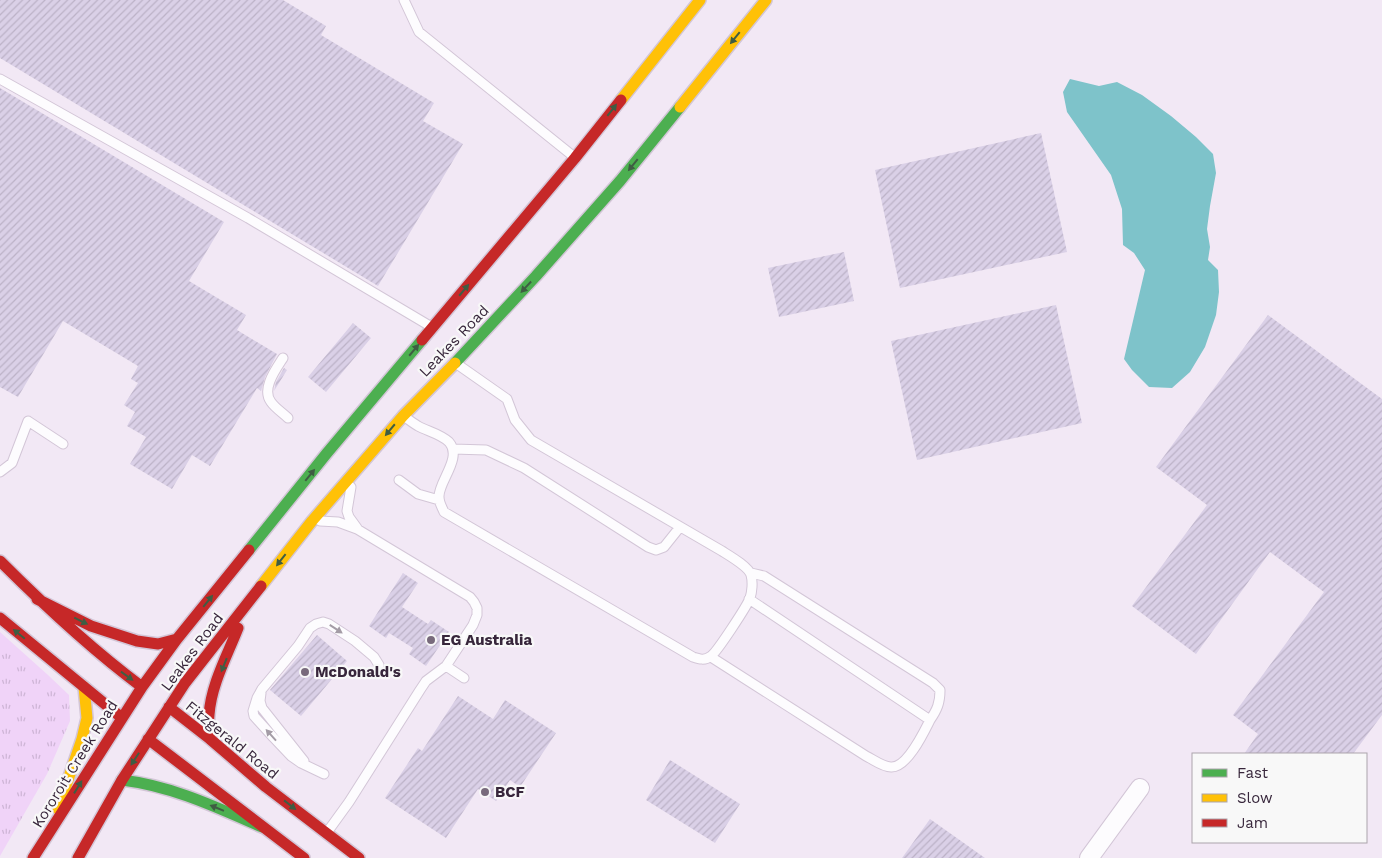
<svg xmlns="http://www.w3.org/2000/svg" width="1382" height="858" font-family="'Work Sans',sans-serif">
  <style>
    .grass { fill: url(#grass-tufts) }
    .water { fill: #7ec3ca }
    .building { fill: url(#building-hatch) }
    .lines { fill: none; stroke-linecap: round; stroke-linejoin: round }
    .lane-casing { stroke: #d3c6d7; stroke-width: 11 }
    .street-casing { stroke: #d3c6d7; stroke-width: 20 }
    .fast-casing { stroke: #d3c6d7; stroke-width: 14 }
    .slow-casing { stroke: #d3c6d7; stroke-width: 14 }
    .jam-casing { stroke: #d3c6d7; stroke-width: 14 }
    .lane { stroke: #fdfcfe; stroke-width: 9 }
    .street { stroke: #fdfcfe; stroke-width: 18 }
    .fast { stroke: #4caf50; stroke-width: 11 }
    .slow { stroke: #ffc107; stroke-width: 11 }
    .jam { stroke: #c62828; stroke-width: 11 }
    .oneway { fill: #3f5d43 }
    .oneway2 { fill: #a49ca6 }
    .poi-dot { fill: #786a7c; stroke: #f8f8f8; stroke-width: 2 }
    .labels { text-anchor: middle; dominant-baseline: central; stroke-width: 4.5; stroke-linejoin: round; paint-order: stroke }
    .street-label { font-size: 15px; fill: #37263b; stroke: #f8f8f8 }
    .poi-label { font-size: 15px; font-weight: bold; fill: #37263b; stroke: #f8f8f8; text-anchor: start }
  </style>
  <defs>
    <pattern id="grass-tufts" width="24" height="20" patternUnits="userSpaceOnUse" patternTransform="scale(1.25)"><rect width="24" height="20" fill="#f0d3f8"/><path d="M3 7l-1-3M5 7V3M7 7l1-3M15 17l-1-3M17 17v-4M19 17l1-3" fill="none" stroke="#ceb5d6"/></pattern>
    <pattern id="building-hatch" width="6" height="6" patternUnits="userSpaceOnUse" patternTransform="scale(1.25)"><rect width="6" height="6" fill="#dad0e7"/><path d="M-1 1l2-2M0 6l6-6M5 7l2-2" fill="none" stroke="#bcb2c7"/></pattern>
  </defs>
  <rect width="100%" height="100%" fill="#f2e8f5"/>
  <path class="grass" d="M0,632L48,675L69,695L70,721L47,774L0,856Z"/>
  <path class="water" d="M1070,79L1099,86L1117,82L1142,95L1171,116L1196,137L1213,154L1216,173L1210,206L1207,229L1210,247L1208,260L1218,270L1219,292L1216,315L1205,347L1190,372L1172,388L1149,387L1132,370L1124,359L1145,270L1134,253L1123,245L1122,209L1111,175L1067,112L1063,92Z"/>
  <path class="building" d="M0,0H283L326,26L321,35L434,103L423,121L463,144L378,286L0,58Z
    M0,88L224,222L189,281L246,315L237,330L277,354L265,377L261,391L257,388L210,466L192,455L172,489L130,464L146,437L127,426L135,412L124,405L138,383L131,379L138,366L63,321L18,397L0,387Z
    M1041,133L1067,252L900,288L875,170Z
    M844,252L854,301L779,317L768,268Z
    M1056,305L1082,423L917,460L891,341Z
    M1268,315L1382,399V715L1353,754H1244L1258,734L1233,715L1324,592L1270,552L1196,654L1132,606L1207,505L1156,467Z
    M353,323L371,338L326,392L308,377Z
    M284,368L287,370L274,391L276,382Z
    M403,573L418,583L402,607L428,624L431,620L449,632L426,666L409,654L413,648L389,633L386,638L369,626Z
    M317,635L347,661L301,716L270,690Z
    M458,696L493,719L505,700L556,733L520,787L510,780L496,801L478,789L446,838L385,798L418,748L422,751Z
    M670,760L740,804L715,843L646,800Z
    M930,819L985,858H902Z"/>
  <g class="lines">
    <g class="lane-casing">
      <path id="lane" d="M404,0L419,32L573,156
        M0,79L248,218L430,326
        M283,358C276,369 261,389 271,402C275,408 283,413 288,418
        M405,417C409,420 413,423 418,426C427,431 441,434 449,442C463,458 438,482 439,497C439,503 442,507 444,512L693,657C699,659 705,661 711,656C717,652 747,606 750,598C752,592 753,582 751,575C749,567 730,556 722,551L531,440L515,420L507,399L457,364
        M453,449L486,450L524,468L648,547L656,550L664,547L680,527
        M0,472L12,463L28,421L63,444
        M399,480L418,494L439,500
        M351,487L347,511L349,517L357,528
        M320,521L338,522L357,529L470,597L474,602L477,608V615L473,625L446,666L426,681L420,690L349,802L328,831
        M751,573L764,576L933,683L940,690C940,703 937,710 930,720
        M711,657L866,756C874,760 883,767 891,767C907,768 924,732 930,720L749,599
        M446,666L464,678
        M261,693L260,701L262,708L304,761
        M324,774L301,763L291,756L273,737L254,716L253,711L257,698L262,689L298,646L310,628L316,624L323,622L329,624L355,641L374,657L379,665"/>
    </g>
    <g class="street-casing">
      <path id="street" d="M1089,858L1140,788"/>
    </g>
    <g class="fast-casing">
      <path id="fast" d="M455,363L536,276L620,181L680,107
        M249,550L327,453L422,340
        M122,780C172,786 216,807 262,827"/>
    </g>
    <g class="slow-casing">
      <path id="slow" d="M621,100L700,0
        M680,107L766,0
        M261,586L312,521L403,416L455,363
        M58,809L82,739L87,718L84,687"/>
    </g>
    <g class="jam-casing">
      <path id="jam" d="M422,340L575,158L621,100
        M0,561C45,606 91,649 142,687
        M37,599L91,626L137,641L158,644L177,639
        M0,618L122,718
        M169,707L210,739L266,787L359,858
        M148,739L304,858
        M210,739C209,731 208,723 209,715C211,685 227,656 238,628
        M33,858L142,687L177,639L249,550
        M78,858L122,780L185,683L261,586"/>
    </g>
    <use href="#lane" class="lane"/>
    <use href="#street" class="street"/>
    <use href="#fast" class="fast"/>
    <use href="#slow" class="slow"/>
    <use href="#jam" class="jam"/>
  </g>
  <defs><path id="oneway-solid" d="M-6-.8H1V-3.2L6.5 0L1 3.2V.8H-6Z" transform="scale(1.25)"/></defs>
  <g class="oneway">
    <use href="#oneway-solid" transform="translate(735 38) rotate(129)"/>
    <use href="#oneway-solid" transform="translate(612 110) rotate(-52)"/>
    <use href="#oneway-solid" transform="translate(633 165) rotate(129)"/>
    <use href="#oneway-solid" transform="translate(526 287) rotate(133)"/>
    <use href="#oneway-solid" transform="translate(464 290) rotate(-50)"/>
    <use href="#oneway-solid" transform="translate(414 350) rotate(-50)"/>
    <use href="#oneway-solid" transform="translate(390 430) rotate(130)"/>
    <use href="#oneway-solid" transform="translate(310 475) rotate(-51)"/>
    <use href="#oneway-solid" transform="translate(281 560) rotate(128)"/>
    <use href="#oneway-solid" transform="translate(208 601) rotate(-51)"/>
    <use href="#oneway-solid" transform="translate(81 621) rotate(26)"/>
    <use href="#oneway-solid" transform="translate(19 634) rotate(-141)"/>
    <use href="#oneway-solid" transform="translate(224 665) rotate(112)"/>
    <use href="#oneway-solid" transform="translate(127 676) rotate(36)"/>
    <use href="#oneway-solid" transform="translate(135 759) rotate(123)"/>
    <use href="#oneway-solid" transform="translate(78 787) rotate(-58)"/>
    <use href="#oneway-solid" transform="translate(290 805) rotate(38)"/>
    <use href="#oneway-solid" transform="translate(217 808) rotate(-158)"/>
  </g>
  <g class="oneway2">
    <use href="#oneway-solid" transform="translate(336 629) rotate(33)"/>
    <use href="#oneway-solid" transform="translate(271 735) rotate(-132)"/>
  </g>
  <g class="poi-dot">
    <circle cx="431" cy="640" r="5"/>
    <circle cx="305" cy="672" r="5"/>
    <circle cx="485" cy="792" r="5"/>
  </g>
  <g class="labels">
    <g class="street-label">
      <text transform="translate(454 341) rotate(-46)">Leakes Road</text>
      <text transform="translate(192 652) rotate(-53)">Leakes Road</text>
      <text transform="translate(232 740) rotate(39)">Fitzgerald Road</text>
      <text transform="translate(75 764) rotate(-58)">Kororoit Creek Road</text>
    </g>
    <g class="poi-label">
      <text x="441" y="640">EG Australia</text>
      <text x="315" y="672">McDonald's</text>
      <text x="495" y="792">BCF</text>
    </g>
  </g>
  <rect x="1192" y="753" width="175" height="90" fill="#f8f8f8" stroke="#aba4ac"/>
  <rect x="1202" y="769" width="25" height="8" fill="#4caf50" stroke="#aba4ac"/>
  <text x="1237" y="778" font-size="15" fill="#37263b">Fast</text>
  <rect x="1202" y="794" width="25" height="8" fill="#ffc107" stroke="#aba4ac"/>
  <text x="1237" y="803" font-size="15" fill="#37263b">Slow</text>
  <rect x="1202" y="819" width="25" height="8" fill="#c62828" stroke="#aba4ac"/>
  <text x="1237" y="828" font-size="15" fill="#37263b">Jam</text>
</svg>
